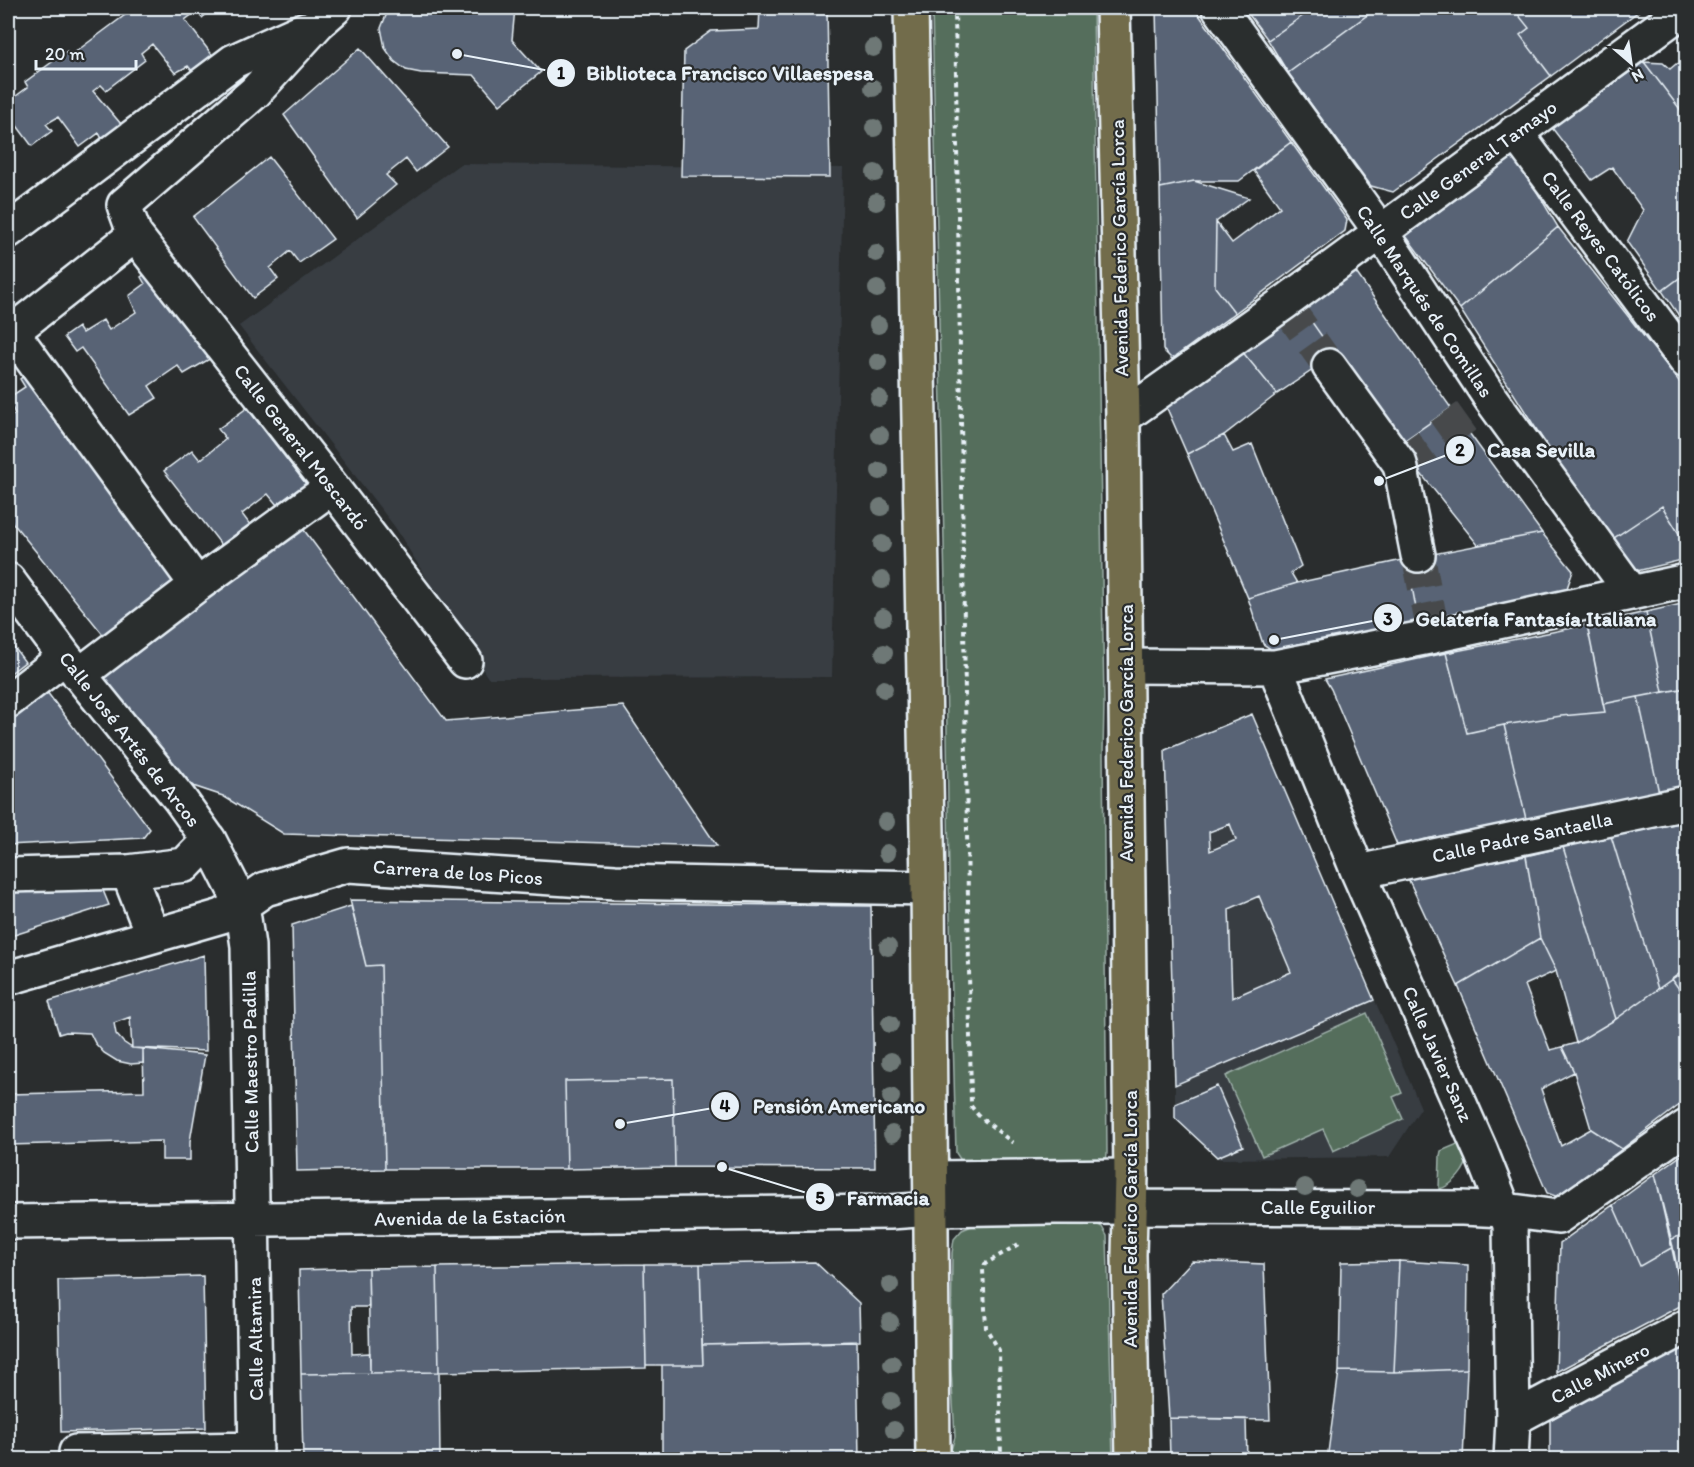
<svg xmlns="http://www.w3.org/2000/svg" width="1694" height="1467" font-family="Itim,sans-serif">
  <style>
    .built { fill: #383d43 }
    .green { fill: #556e5b; stroke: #9eb0aa; stroke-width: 1.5 }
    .building { fill: #586374; stroke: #e8f1f8; stroke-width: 1.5; fill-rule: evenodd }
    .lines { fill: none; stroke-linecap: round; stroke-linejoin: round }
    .minor-tunnel { stroke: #464a4c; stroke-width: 33; stroke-dasharray: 33 16; stroke-linecap: butt }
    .minor-casing { stroke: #e8f1f8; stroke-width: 38 }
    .major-casing { stroke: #e8f1f8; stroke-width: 38 }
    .path { stroke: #e8f1f8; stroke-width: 4; stroke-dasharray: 4.5 4.5; stroke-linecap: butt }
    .minor { stroke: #2a2d2e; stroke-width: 33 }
    .major { stroke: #726c4b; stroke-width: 33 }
    .tree { fill: #6e7876 }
    .labels { text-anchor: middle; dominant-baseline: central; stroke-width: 4.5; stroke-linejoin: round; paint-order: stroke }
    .street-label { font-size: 20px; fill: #e8f1f8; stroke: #2a2d2e }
    .leader { fill: none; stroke: #e8f1f8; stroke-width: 2 }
    .callout-dot { fill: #e8f1f8; stroke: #2a2d2e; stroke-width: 2 }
    .mark-label { font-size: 18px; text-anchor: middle; font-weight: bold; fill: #111 }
    .callout-label { font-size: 21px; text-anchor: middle; font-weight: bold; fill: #e8f1f8; stroke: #2a2d2e; stroke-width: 4.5; stroke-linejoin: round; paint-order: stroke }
  </style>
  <rect width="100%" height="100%" fill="#2a2d2e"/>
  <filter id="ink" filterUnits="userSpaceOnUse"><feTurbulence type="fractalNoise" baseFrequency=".0167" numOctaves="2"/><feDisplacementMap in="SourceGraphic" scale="12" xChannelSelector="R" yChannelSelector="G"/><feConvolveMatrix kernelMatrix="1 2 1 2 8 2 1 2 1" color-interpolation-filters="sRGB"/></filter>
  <g filter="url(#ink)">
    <path class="built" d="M460,164L843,168L832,677L488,678L395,527L239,326Z
      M1252,714L1421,1108L1389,1157L1219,1159L1175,1118V1085L1165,750Z"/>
    <path class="green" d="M932,8H1093L1104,703L1103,753L1107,1153L1106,1162H962L956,1153L949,879L945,586Z
      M1367,1013L1402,1093L1393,1097L1403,1119L1333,1151L1323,1129L1262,1156L1226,1076Z
      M1467,1140C1468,1144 1469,1150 1468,1155C1467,1169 1453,1186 1439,1189L1440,1156L1441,1151Z
      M1092,1221L1102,1227L1107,1236L1113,1459L948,1460L955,1437L951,1369L952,1253L954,1239L962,1230L974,1225Z"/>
    <path class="building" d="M121,8H214L202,18L197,11L185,20L213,56L193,72L188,66L175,73L152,44L141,53L145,60L106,90L101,85L93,91L121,124L102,139L99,133L80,147L58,117L46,124L52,131L32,146L12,119L8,123V102L28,87L25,82L67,51L70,56L125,15Z
      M389,8H515L512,40L541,72L500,105L474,75L421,73L406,70L394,61L385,48L381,28Z
      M760,8H827L830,177L681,176L684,51L711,31L759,29Z
      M1156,8H1194L1291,142L1239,181H1194L1160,188Z
      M1244,8H1314L1268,40Z
      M1314,8H1377L1288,73L1268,40Z
      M1377,8H1513L1529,28L1520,35L1551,76L1393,192L1371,186L1288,73Z
      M1513,8H1643L1551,76L1520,35L1529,28Z
      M360,48L448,147L416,172L406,159L386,175L396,185L357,218L284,115Z
      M1644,62L1663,63L1670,69L1676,64L1686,66V117Z
      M1644,62L1686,117V125L1682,130L1686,131V273L1662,291L1627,242L1643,210L1612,167L1592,180L1552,128Z
      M1291,142L1347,220L1345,231L1235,313L1215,287L1216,222L1232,243L1280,207L1254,171Z
      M1515,155L1558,227L1460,309L1406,236Z
      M269,157L333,239L299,263L290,251L270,268L278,279L253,298L193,217Z
      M1194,181L1249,198L1216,222L1215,287L1235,313L1172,359L1163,350L1160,188Z
      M1558,227L1686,390V545L1662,506L1608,542L1460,309Z
      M156,266L213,357L184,374L178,366L149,386L157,398L129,415L81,348L75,352L64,337L78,327L82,333L103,320L109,330L136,312L129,296L145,284L141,277Z
      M1355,271L1451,408L1398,445L1302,308Z
      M1686,273V326L1662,291Z
      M1302,308L1335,355L1277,394L1241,350Z
      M1241,350L1277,394L1224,435L1187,454L1166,406Z
      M35,367L182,578L105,637L8,517V419L15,414L8,398L25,387L20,379Z
      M247,408L306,484L277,505L268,494L242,514L251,526L223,547L164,471L192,450L200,460L226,439L218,429Z
      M1451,408L1542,533L1478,545L1398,445Z
      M1224,435L1233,452L1252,444L1301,566L1291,573L1297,583L1248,598L1187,454Z
      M1662,506L1686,545V559L1629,573L1608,542Z
      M301,526L446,721L623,706L717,846L284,834L223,796L178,781L100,679Z
      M1542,533L1573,571L1566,591L1419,625L1407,559Z
      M1407,559L1419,625L1280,655L1263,644L1248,598L1297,583Z
      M1686,603V688L1663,692L1646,612Z
      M1646,612L1663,692L1603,704L1587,625Z
      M1587,625L1605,712L1561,716L1504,725L1467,733L1446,653Z
      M8,639L25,662L8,675Z
      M1446,653L1467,733L1504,725L1526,819L1397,845L1331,689L1325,679Z
      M1686,688V786L1659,793L1638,697Z
      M47,692L150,829L143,838L8,845V720Z
      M1638,697L1659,793L1526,819L1504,725L1561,716L1605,712L1603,704Z
      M1252,714L1374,1000L1175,1085L1165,750ZM1230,824L1236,840L1210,851L1209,832ZM1259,896L1291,972L1232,998L1229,909Z
      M1686,822V969L1658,989L1611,836Z
      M1611,836L1658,989L1616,1019L1563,847Z
      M1563,847L1616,1019L1576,1043L1556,971L1540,938L1526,856Z
      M1526,856L1540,938L1458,986L1407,876Z
      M102,888L109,905L8,937V892Z
      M350,900L871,906L875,1168L675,1167L673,1079L565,1081L567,1169H385L381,965L366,966Z
      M351,906L366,966L381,965L385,1169L297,1171L292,925Z
      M1540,938L1556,971L1525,985L1550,1050L1562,1047L1574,1072L1541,1089L1561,1146L1591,1129L1622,1149L1558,1197L1547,1193L1458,986Z
      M204,955L206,1051L132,1048L130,1017L114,1023L116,1034L123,1042L132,1048L143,1049V1063L131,1064L117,1061L104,1053L95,1043L90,1033L66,1032L59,1034L49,1001Z
      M1686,969V999L1672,979Z
      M1672,979L1686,999V1100L1622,1149L1591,1129L1574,1072L1562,1047L1576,1043L1616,1019Z
      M143,1049L205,1055L190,1141V1160H162V1141L8,1145V1094L144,1091Z
      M673,1079L675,1167L567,1169L565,1081Z
      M1217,1086L1243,1146L1217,1157L1175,1118V1104Z
      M1686,1152V1233L1670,1240L1655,1174Z
      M1655,1174L1673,1247L1640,1266L1613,1205Z
      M1613,1205L1640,1266L1673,1247L1684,1304L1556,1372L1560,1243Z
      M1686,1233V1302L1684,1304L1670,1240Z
      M1192,1261L1264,1264L1270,1420L1169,1418L1161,1294Z
      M1399,1261L1468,1265L1467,1369L1394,1372Z
      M1399,1261L1394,1372L1339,1371L1341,1262Z
      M815,1262L859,1303L860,1341L702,1345L700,1264Z
      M644,1264H700L703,1365H646Z
      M644,1264L646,1368L439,1372L437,1267Z
      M437,1267L439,1372L370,1373L368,1268Z
      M368,1268L369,1307H351L352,1354L370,1353V1373L301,1374L299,1270Z
      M203,1276L206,1428L61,1432L58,1280Z
      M857,1342L859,1460H662V1365H703L702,1345Z
      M1686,1343V1460H1550V1420Z
      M1467,1369L1463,1460H1327L1339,1371L1394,1372Z
      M439,1372L440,1460H303L301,1374Z
      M1169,1418L1246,1419L1247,1460H1170Z"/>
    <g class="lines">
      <path class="minor-tunnel" d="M1284,303L1329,366
        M1400,464L1491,399
        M1418,555L1434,636"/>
      <g class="minor-casing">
        <path id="minor" d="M1219,8L1380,231L1491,399L1632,593
          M1515,132L1686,361
          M8,231L234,61L305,29
          M135,235L332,487L465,661
          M12,332L197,585
          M8,335L135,235L124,205L255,92L318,23L335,8
          M1329,366L1400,464L1418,555
          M1123,417L1284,303L1686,8
          M8,580L65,657L179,798L209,840L242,905L248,946L256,1460
          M1126,666L1275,667L1434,636L1686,581
          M1275,667L1358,872L1481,1152L1510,1225L1513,1419L1511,1460
          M79,675L197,585L332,487
          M8,701L65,657
          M128,872L153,936
          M1358,872L1686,803
          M8,875L128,872L185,865L209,840
          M8,978L222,916L242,905L265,889L348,865L615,882L928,888
          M932,1178L1131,1176
          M8,1222L890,1212L932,1209L1055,1207L1462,1208L1505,1210L1558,1217L1686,1127
          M1513,1419L1686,1327
          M76,1452L256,1449"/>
      </g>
      <g class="major-casing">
        <path id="major" d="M911,8L928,883L933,1460
          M1113,8L1123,417L1131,1176L1129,1255L1133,1460"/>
      </g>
      <path class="path" d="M955,8L971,1106L979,1116L1013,1143
        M1001,1460L999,1350L986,1328L983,1270L985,1264L1022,1242"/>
      <use href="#minor" class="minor"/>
      <use href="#major" class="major"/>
    </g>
    <g class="tree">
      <circle cx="873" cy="48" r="9"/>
      <circle cx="873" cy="88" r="9"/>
      <circle cx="874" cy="128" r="9"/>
      <circle cx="875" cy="173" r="9"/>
      <circle cx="876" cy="202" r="9"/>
      <circle cx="876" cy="253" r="9"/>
      <circle cx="877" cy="289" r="9"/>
      <circle cx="878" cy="325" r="9"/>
      <circle cx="878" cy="362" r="9"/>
      <circle cx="879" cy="398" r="9"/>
      <circle cx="880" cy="435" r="9"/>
      <circle cx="880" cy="471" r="9"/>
      <circle cx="881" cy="507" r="9"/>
      <circle cx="882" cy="544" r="9"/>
      <circle cx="882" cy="580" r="9"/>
      <circle cx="883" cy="617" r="9"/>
      <circle cx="884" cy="653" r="9"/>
      <circle cx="884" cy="689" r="9"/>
      <circle cx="886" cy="822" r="9"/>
      <circle cx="887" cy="853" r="9"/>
      <circle cx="888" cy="947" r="9"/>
      <circle cx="890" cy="1024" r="9"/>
      <circle cx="891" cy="1061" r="9"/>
      <circle cx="891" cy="1097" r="9"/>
      <circle cx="892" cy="1134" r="9"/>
      <circle cx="1305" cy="1187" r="9"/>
      <circle cx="1357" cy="1189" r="9"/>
      <circle cx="890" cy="1285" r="9"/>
      <circle cx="890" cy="1322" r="9"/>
      <circle cx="892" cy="1364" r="9"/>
      <circle cx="891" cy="1401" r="9"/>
      <circle cx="894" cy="1430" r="9"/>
    </g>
  </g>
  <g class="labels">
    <g class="street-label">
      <text transform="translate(1478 160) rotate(-36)">Calle General Tamayo</text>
      <text transform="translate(1601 246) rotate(53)">Calle Reyes Católicos</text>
      <text transform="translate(1119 248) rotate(-91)">Avenida Federico García Lorca</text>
      <text transform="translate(1425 301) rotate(56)">Calle Marqués de Comillas</text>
      <text transform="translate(301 447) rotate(52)">Calle General Moscardó</text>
      <text transform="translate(1126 733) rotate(-90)">Avenida Federico García Lorca</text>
      <text transform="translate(130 739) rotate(52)">Calle José Artés de Arcos</text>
      <text transform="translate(1522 837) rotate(-12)">Calle Padre Santaella</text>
      <text transform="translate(458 872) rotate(4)">Carrera de los Picos</text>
      <text transform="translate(1438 1054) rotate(66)">Calle Javier Sanz</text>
      <text transform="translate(250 1062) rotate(-91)">Calle Maestro Padilla</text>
      <text x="1318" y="1207">Calle Eguilior</text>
      <text transform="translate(470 1217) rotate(-1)">Avenida de la Estación</text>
      <text transform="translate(1130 1219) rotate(-90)">Avenida Federico García Lorca</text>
      <text transform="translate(255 1339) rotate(-91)">Calle Altamira</text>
      <text transform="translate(1600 1373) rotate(-28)">Calle Minero</text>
    </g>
  </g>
  <path class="leader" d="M457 54L561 73M1379 481L1460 450M1274 640L1388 618M620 1124L725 1106M722 1167L820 1197"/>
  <g class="callout-dot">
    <circle cx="457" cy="54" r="6"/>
    <circle cx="1379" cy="481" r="6"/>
    <circle cx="1274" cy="640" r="6"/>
    <circle cx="620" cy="1124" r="6"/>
    <circle cx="722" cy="1167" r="6"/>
    <circle cx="561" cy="73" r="15"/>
    <circle cx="1460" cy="450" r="15"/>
    <circle cx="1388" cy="618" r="15"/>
    <circle cx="725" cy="1106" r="15"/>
    <circle cx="820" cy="1197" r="15"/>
  </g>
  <g class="mark-label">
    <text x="561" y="79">1</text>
    <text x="1460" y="456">2</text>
    <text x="1388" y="625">3</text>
    <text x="725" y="1112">4</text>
    <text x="820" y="1204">5</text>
  </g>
  <g class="callout-label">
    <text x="730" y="80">Biblioteca Francisco Villaespesa</text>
    <text x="1541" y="457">Casa Sevilla</text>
    <text x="1536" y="626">Gelatería Fantasía Italiana</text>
    <text x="839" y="1113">Pensión Americano</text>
    <text x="888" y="1205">Farmacia</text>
  </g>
  <rect width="1694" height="1467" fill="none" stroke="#2a2d2e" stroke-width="30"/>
  <rect x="15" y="15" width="1664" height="1437" fill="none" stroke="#e8f1f8" stroke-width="2" filter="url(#ink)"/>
  <g transform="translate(1631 63) rotate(151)" stroke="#2a2d2e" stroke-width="4.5" paint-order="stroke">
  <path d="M0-4.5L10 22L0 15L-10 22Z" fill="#e8f1f8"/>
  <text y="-9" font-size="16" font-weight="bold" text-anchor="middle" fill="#e8f1f8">N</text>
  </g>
  <path d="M36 60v9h100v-9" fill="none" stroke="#e8f1f8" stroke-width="3"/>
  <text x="45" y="60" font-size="18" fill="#e8f1f8" stroke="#2a2d2e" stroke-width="4.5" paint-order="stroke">20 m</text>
</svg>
